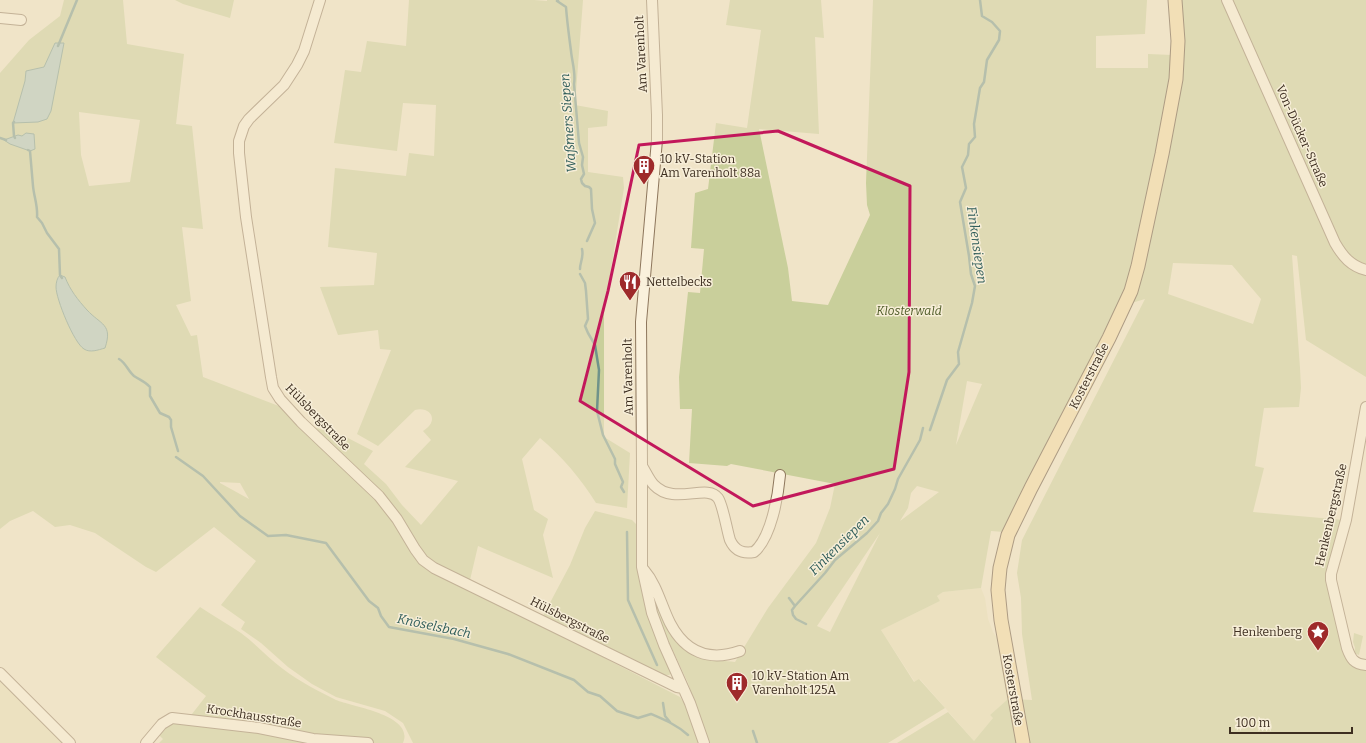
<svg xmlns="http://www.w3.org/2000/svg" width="1366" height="743" font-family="Bitter,serif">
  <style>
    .farmland { fill: #e6deb5 }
    .green { fill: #c9cf9b; fill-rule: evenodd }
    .water { fill: #a9c4bc; stroke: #6f938a }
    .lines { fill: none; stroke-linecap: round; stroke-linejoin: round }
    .stream { stroke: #6f938a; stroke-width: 2.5 }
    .minor-casing { stroke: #8d765c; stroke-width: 12 }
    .major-casing { stroke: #5b4430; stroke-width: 15 }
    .minor { stroke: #faf1dc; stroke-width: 10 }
    .major { stroke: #f3d9a0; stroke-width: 13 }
    .marked { fill: none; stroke: #c2185b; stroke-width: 3; stroke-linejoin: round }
    .labels { text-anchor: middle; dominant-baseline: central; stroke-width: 3; stroke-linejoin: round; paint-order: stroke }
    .street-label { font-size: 12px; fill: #3d2e20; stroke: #f7eed8 }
    .poi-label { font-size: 12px; fill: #3d2e20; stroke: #f7eed8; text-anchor: start }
    .park-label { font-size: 12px; font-style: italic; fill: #4d5a26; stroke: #f7eed8 }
    .water-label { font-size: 13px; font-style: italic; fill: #2f5d5a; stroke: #f7eed8 }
  </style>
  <rect width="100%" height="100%" fill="#f0e4c8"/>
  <path class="farmland" d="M981,588L985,598L988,619L993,632L999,641L1008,699L990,715L993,718L974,741L920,679L915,682L881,630L940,601L937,596L943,592Z
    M0,677L66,743H0Z"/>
  <path class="green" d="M64,0H123L127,44L184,54L176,124L192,126L203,229L182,227L191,301L176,305L191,336L197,335L203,377L284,408L331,457L375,499L394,523L413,556L427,570L505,607L680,697L693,717L701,743H413L403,723L385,711L336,697L312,684L288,667L261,643L241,629L245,622L221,605L256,561L214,527L156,572L146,567L95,533L70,525L55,527L33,511L10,521L0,529V73L29,40L60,16ZM79,112L140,120L130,182L89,186L81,155ZM220,482L240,483L249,499L220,483Z
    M175,0H234L230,18L183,4Z
    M409,0H534L547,1V0H583L575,105L608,111L607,126L588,128V172L623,177L624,188L604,313V437L630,453L627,508L596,503C581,479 562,456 540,438L522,459L534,510L548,519L543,535L553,578L478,546L470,580L432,563L313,427L346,437L373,451L364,464L386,484L402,505L421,525L458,481L405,467L431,440L423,431C439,422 432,406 415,410L378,446L357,434L391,350L380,349L378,330L338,335L320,287L374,285L377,253L328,247L335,168L406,176L409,153L434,156L436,105L403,103L397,151L334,143L345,70L361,72L367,41L406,46Z
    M730,0H821L824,38L815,37L819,134L759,129L788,268L792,301L828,305L870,215L867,205L866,183L873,0H1147L1145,34L1096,36V68H1148V54L1172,55L1171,0H1366V377L1306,340L1297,256L1292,255L1300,368L1301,388L1299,407L1264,408L1255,466L1264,468L1253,512L1344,520L1331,564L1348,660L1366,670V743H897L948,712L974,741L993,718L990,715L1008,699L1032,700L1022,634L1021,598L1017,573L1022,540L1145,299L1118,307L1004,532L991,531L981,588L943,592L937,596L940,601L881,630L914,682L919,679L945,708L888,743H709L688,683L662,627L650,586C655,598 671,638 679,645C694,658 715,660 735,662L768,608L816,543L830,508L835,484L731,464L727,466L689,463L692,409H680L679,377L688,292L700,293L704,249L691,248L695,193L708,189L716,123L747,128L761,30L726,25ZM1173,263L1232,265L1261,299L1253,324L1168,294ZM967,381L982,384L956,445ZM917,486L939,492L900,521L908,508L911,493ZM880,533L830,632L817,626Z
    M595,511L632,520L637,525L639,581L661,647L672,673L669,675H663L543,616L570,565L585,528Z
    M200,607C213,616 228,624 241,633C256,644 268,658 283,669C299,681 318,691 336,700C353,707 415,715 403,743H159L163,739L158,734L167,723H185L206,696L156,657Z
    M1354,633L1363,636L1359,655L1354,653L1355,648L1353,642Z"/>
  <path class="water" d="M55,43H64L51,111L47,119L38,122L13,123L25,81L26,71L44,67Z
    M26,133L34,134L35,149L30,151L10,144L4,140L18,135L22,136Z
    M60,275L65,277C70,290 78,300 87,310C101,325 113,324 105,348C98,350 90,353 84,349C74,343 56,299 56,287C56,283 57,278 60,275Z"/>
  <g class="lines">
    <path class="stream" d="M558,0L557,1L566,7C567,21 569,36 571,51C572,62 576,73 574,84L579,143L583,157L582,165L584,174L581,179L582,183L585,186L589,187L591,189L592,209L595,223L587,241
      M58,46L77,0
      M14,122L13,123L14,136L15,138
      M0,138L6,140
      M28,150L30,151C31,163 32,174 33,186C34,197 38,206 37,217L42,223L47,233L59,249L60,275L62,278
      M580,269C580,262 584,257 582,249
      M580,274L585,283L586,291L588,319L585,326L588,333L595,345L599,370L597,411L603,435L615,459V464L623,482L621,487L624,492
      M119,359C126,363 128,371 134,376C140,380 145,381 150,387V396L160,413L169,417L171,420V427L178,451
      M930,430L947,380L959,364L958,352L972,303L975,286L971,274L969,256L960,202L966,188L962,167L968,155L969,144L975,137L974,124L980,88L984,82L987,60L999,40L1000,31L992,22L982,16L980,0
      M176,457L203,476L240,516L268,536L286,535L326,543L369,601L378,608L381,616L389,627L454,639L508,654L574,680L588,692L600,696L617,711L638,718L651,714C665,720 677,725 688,735
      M627,532L628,600L657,665
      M789,598L795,606
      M806,624L796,619L793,615L792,610L795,606L825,573L835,560L867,533L878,521L881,513L888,504L895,489L898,479L920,440L923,428
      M663,703L665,716L670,722
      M753,731L757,743"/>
    <g class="minor-casing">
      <path id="minor" d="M320,0L304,51L297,65L284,85L249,119L244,126L239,141V153L246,217L271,377L273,388L280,399L301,422L379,496L397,519L415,549L423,560L434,568L677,687L683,688
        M652,0L657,115V140L641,322L642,466V567L652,613L664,645L690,703L704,743
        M1227,0L1335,243C1343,257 1351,266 1366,270
        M0,18L21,20
        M1366,407L1346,520L1331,574V580L1347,648C1351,659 1354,664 1366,665
        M642,466C646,472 649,480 654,485C674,506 707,483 718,498C723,505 727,531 730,540C735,551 743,554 754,552C771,538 778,497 780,475
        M644,570C657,585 661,605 670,623C685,652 709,662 740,651
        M0,673L70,743
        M146,743L162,724L172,718L259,728L313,739L368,743"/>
    </g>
    <g class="major-casing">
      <path id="major" d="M1023,743L1001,620L998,590L1000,568L1008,535L1031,488L1109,338L1131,291L1138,266L1162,154L1176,79L1178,41L1175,0"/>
    </g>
    <use href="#minor" class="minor"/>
    <use href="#major" class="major"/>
  </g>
  <path d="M0 0H1366V743H0ZM778,131L910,186L909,372L894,469L753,506L580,401L608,291L639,145Z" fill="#f0e4c8" fill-opacity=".55" fill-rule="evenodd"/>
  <path class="marked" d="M778,131L910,186L909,372L894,469L753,506L580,401L608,291L639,145Z"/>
  <defs>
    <g id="building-pin" transform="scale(1.15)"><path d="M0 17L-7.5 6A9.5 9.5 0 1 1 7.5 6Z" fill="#9e2a2b" stroke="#f7eed8"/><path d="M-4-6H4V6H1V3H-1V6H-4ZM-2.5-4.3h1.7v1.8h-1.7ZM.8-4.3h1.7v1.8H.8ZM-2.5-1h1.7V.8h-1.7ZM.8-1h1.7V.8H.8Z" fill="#fff"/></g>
    <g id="restaurant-pin" transform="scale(1.15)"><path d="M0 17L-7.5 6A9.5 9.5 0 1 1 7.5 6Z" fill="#9e2a2b" stroke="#f7eed8"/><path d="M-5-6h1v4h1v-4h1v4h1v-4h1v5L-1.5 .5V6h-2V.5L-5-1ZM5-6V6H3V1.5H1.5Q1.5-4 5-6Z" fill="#fff"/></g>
    <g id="sight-pin" transform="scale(1.15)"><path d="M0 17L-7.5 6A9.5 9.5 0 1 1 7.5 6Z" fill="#9e2a2b" stroke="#f7eed8"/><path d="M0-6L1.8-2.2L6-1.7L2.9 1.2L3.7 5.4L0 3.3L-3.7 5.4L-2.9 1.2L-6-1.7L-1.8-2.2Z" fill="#fff"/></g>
  </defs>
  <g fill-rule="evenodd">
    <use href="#building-pin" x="644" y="166"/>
    <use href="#restaurant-pin" x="630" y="282"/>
    <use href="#sight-pin" x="1318" y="632"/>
    <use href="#building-pin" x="737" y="683"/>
  </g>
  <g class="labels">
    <g class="street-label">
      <text transform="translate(641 54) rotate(-93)">Am Varenholt</text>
      <text transform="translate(1302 136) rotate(66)">Von-Dücker-Straße</text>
      <text transform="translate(1089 376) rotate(-63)">Kosterstraße</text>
      <text transform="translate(628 377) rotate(-91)">Am Varenholt</text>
      <text transform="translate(318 417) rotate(46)">Hülsbergstraße</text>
      <text transform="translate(1331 515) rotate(-77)">Henkenbergstraße</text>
      <text transform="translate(570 620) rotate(27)">Hülsbergstraße</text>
      <text transform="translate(1013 690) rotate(80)">Kosterstraße</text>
      <text transform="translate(254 716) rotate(9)">Krockhausstraße</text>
    </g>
    <g class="poi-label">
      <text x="660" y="159">10 kV-Station<tspan x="660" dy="14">Am Varenholt 88a</tspan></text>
      <text x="646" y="282">Nettelbecks</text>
      <text x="1302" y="632" text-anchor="end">Henkenberg</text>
      <text x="752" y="676">10 kV-Station Am<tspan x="752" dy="14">Varenholt 125A</tspan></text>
    </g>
    <g class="park-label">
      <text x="909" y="311">Klosterwald</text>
    </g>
    <g class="water-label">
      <text transform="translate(568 123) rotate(-94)">Waßmers Siepen</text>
      <text transform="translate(977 245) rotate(82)">Finkensiepen</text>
      <text transform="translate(839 545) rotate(-45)">Finkensiepen</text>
      <text transform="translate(434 626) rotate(12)">Knöselsbach</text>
    </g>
  </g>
  <path d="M1230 727v6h122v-6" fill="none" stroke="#3d2e20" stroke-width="2"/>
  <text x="1236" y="727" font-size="12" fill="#3d2e20" stroke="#f7eed8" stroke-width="3" paint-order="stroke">100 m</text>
</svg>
